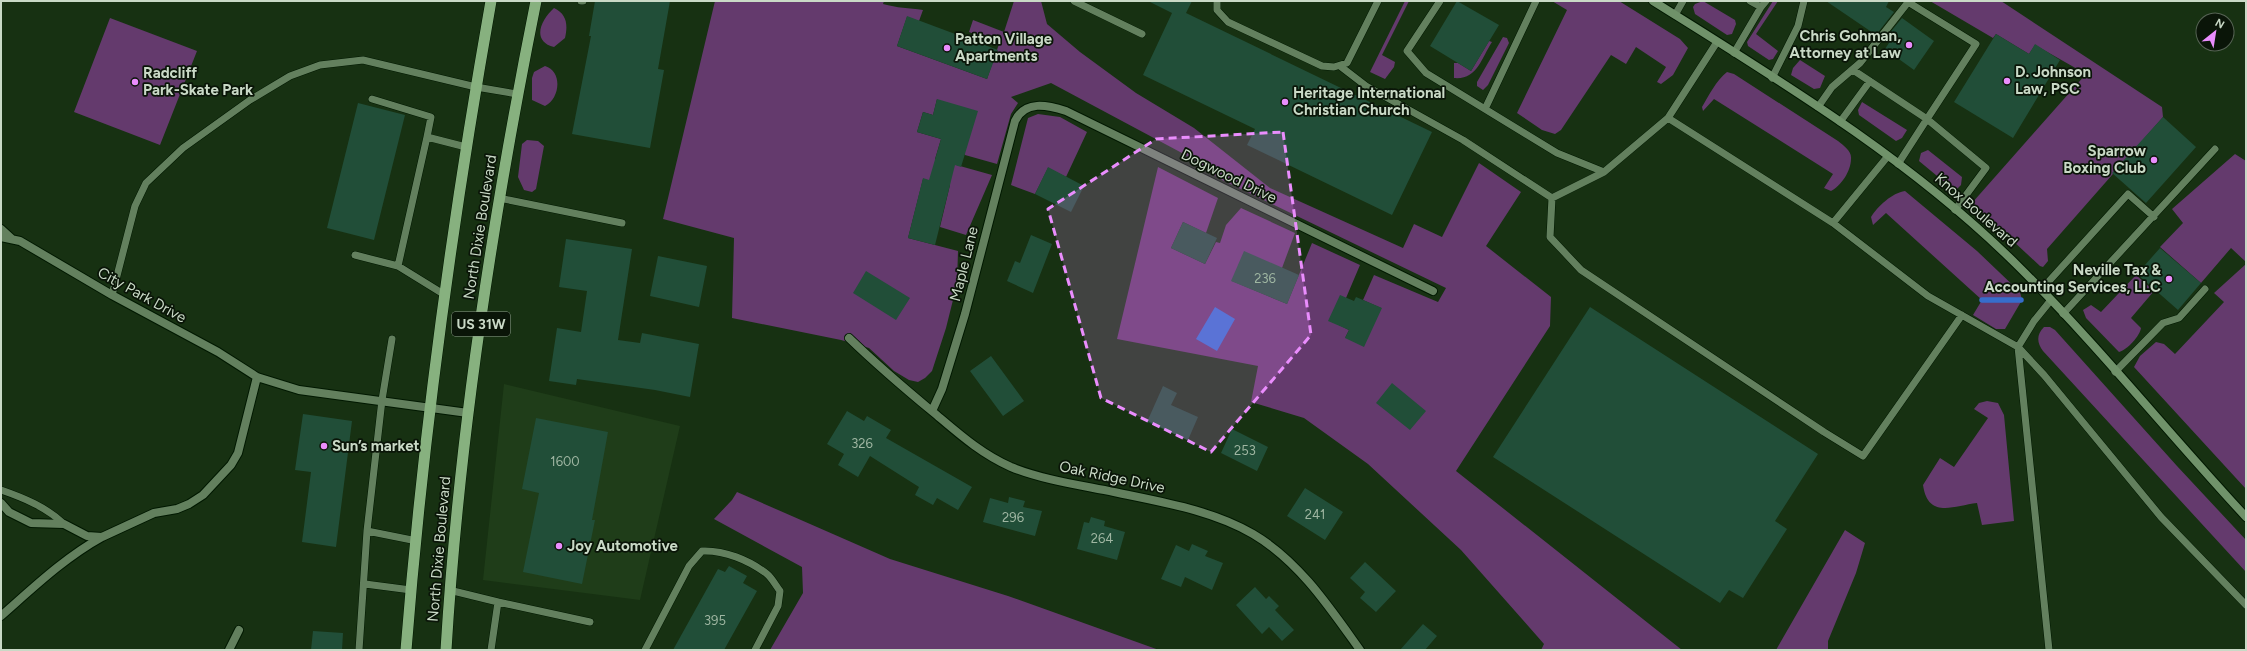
<svg xmlns="http://www.w3.org/2000/svg" width="2247" height="651" font-family="Figtree,sans-serif">
  <style>
    .built { fill: #1f3d19 }
    .green { fill: #643a6d }
    .water { fill: #366dcc }
    .lines { fill: none; stroke-linecap: round; stroke-linejoin: round }
    .stream { stroke: #366dcc; stroke-width: 5.5 }
    .building { fill: #214e38 }
    .service-casing { stroke: #011800; stroke-width: 8 }
    .minor-casing { stroke: #011800; stroke-width: 10 }
    .secondary-casing { stroke: #011800; stroke-width: 10 }
    .trunk-casing { stroke: #011800; stroke-width: 12 }
    .service { stroke: #63805e; stroke-width: 7 }
    .minor { stroke: #63805e; stroke-width: 8 }
    .secondary { stroke: #70926a; stroke-width: 8 }
    .trunk { stroke: #87b17f; stroke-width: 11 }
    .marked { fill: #ea8dfd; fill-opacity: 0.2; stroke: #ea8dfd; stroke-width: 3; stroke-dasharray: 8 5; stroke-linejoin: round }
    .poi-dot { fill: #ea8dfd; stroke: #0a1508; stroke-width: 1.5 }
    .labels { text-anchor: middle; dominant-baseline: central; stroke-width: 3.5; stroke-linejoin: round; paint-order: stroke }
    .number-label { font-size: 13px; fill: #9fb6a2 }
    .shield { fill: #0a1508; stroke: #909e8d; stroke-width: 1 }
    .shield-label { font-size: 14px; font-weight: bold; fill: #c9d9c6 }
    .poi-label { font-size: 15px; font-weight: bold; fill: #c9d9c6; stroke: #0a1508; text-anchor: start }
    .street-label { font-size: 15px; fill: #c9d9c6; stroke: #0a1508 }
  </style>
  <rect width="100%" height="100%" fill="#173112"/>
  <path class="built" d="M504,384L680,426L640,600L483,580Z"/>
  <path class="green" d="M715,1H884L883,4C897,8 909,8 923,10L919,21L907,17L897,46L987,79L999,44L969,32L973,20L1004,32L1014,1H1041L1047,24L1080,52L1136,93L1194,128L1270,188L1403,248L1414,224L1442,237L1479,163L1521,192L1486,246L1551,297L1550,326L1456,471L1682,650H1541L1544,644L1461,550L1368,464L1304,418L1251,402L1258,366L1117,339L1158,167L1218,198L1206,233L1183,222L1171,248L1205,264L1216,242L1220,243L1226,225L1241,208L1295,233L1282,268L1232,281L1287,304L1312,243L1360,265L1346,298L1329,320L1349,330L1345,338L1381,308L1363,300L1374,275L1438,302L1446,288L1218,178L1195,160L1051,83L1011,97L1018,103L1011,114L997,164L965,155L937,99L933,115L923,112L917,132L941,139L935,159L992,175L966,235L940,227L950,185L923,179L908,238L958,251L957,284L946,328L932,371L925,378L918,382L909,380L894,371L869,348L841,340L732,318L734,238L663,219Z
    M1405,1H1409L1382,55L1395,62L1394,67L1385,79L1370,72Z
    M1552,1H1619L1680,39L1688,48L1673,75L1661,84L1657,82L1666,67L1636,47L1626,64L1611,55L1561,130L1555,134L1542,130L1517,113L1567,10Z
    M1703,1L1735,20L1736,24L1732,34L1727,35L1695,14L1693,7L1695,4Z
    M1773,1H1778L1756,34L1778,51L1773,59L1769,60L1748,46L1747,42Z
    M1930,1H2001L2162,107L2163,117L2047,249L2048,261L2043,267L2040,266L1972,203L2086,74L2035,45L2029,54L1996,34L1993,38Z
    M554,8C567,14 568,25 565,38L554,47C531,41 541,20 554,8Z
    M110,18L197,51L160,145L74,112Z
    M1503,37L1507,38L1509,43L1488,85L1483,90L1477,86V82Z
    M1489,41L1492,42C1481,59 1477,80 1454,78V63H1458L1471,71Z
    M1800,60L1825,76L1820,88L1814,89L1791,75L1793,68Z
    M545,66C563,71 560,99 545,106L532,100V78L534,72Z
    M1727,72L1734,74L1838,141C1844,146 1852,151 1851,159C1851,171 1841,186 1831,191L1824,188L1833,174L1714,99L1703,111L1702,107C1709,95 1716,81 1727,72Z
    M1862,102L1907,130L1902,138L1896,141L1859,115L1858,110Z
    M1038,114L1060,117L1087,132L1066,177L1048,168L1035,194L1011,185L1028,118Z
    M527,140L538,141L544,146L536,189L532,192L524,190L518,177L522,144Z
    M1928,150L1962,177L1961,185L1957,189L1954,190L1919,161L1921,153Z
    M2235,154L2246,161V262L2231,248L2201,283L2160,247L2183,223L2172,209Z
    M1905,191L1977,251L2020,292L2022,300L2005,329H1996L1973,315L1982,300L1886,213L1873,225L1871,217C1878,206 1892,193 1905,191Z
    M2246,264V489L2134,367L2140,356L2156,342L2164,344L2175,354L2224,302L2214,293Z
    M2136,275L2154,291L2131,318L2141,328C2140,336 2127,350 2119,352L2086,318L2083,310L2091,305L2101,312Z
    M2044,327H2050L2055,330L2177,466L2246,540V572L2043,351C2037,343 2036,335 2044,327Z
    M1987,401L1998,403L2004,415L2014,521L1982,525L1977,503C1953,506 1928,519 1923,485L1940,458L1954,467L1988,418L1974,409L1979,403Z
    M737,492L890,559L1008,596L1159,650H770L803,593L802,567L714,519L732,500Z
    M1845,530L1865,543L1856,573L1828,641V650H1776Z"/>
  <path class="water" d="M1215,307L1235,319L1217,351L1196,339Z"/>
  <g class="lines">
    <path class="stream" d="M1982,300H2021"/>
  </g>
  <path class="building" d="M595,1H670L658,69L664,70L650,148L572,134L591,36H589Z
    M1148,1H1192L1186,13L1432,132L1392,215L1247,145L1255,129L1143,75L1172,13Z
    M1457,1L1499,25L1471,71L1430,46Z
    M1826,1H1889L1886,7L1894,12L1876,35Z
    M907,16L998,50L987,79L897,46Z
    M1902,18L1934,41L1914,70L1885,49L1889,43L1884,40Z
    M1996,34L2029,54L2035,44L2060,60L2013,138L1954,102Z
    M937,99L978,111L961,167L955,165L935,245L908,238L923,178L929,180L941,139L917,132L923,112L933,115Z
    M358,103L405,115L374,240L327,228Z
    M2163,117L2196,147L2146,203L2112,173Z
    M1048,167L1084,186L1071,212L1035,194Z
    M1183,222L1217,238L1205,264L1171,248Z
    M1031,235L1052,244L1033,293L1007,281L1015,261L1020,263Z
    M566,239L632,249L618,340L640,343L642,333L699,344L690,397L655,390L577,379L576,385L549,381L557,328L581,332L587,291L559,287Z
    M2160,248L2201,283L2178,310L2137,274Z
    M1244,251L1299,275L1287,304L1231,281Z
    M658,256L707,266L699,307L650,296Z
    M866,271L910,298L896,320L853,293Z
    M1340,295L1354,301L1356,297L1382,308L1364,347L1345,338L1349,330L1328,321Z
    M1590,307L1818,454L1775,521L1787,529L1743,598L1729,590L1720,603L1493,457Z
    M991,356L1024,401L1003,416L970,371Z
    M1392,383L1426,411L1410,430L1376,403Z
    M1163,386L1177,393L1171,405L1198,417L1188,440L1147,422Z
    M847,411L864,421L867,416L891,430L886,438L972,487L958,510L937,498L933,505L915,495L919,487L870,456L858,477L838,465L844,454L827,444Z
    M303,414L352,421L336,547L302,542L311,472L295,470Z
    M536,418L608,432L592,520H595L582,584L523,572L539,493L522,489Z
    M1232,429L1268,447L1257,471L1221,453Z
    M1305,488L1343,512L1325,540L1287,516Z
    M1009,497L1025,501L1023,507L1042,511L1035,536L983,522L990,498L1008,503Z
    M1091,517L1105,521L1104,526L1125,532L1117,560L1077,549L1084,522L1089,523Z
    M1192,544L1208,551L1205,556L1223,563L1212,590L1185,577L1181,587L1161,579L1176,545L1189,551Z
    M1365,562L1396,591L1376,612L1360,598L1365,592L1350,578Z
    M729,566L747,576L743,583L757,591L724,650H673L718,569L725,572Z
    M1255,587L1266,599L1269,596L1279,606L1275,610L1294,630L1282,641L1269,627L1262,634L1236,605Z
    M1423,624L1437,636L1425,650H1400Z
    M313,631L343,633L342,650H311Z"/>
  <g class="lines">
    <g class="service-casing">
      <path id="service" d="M581,1H583
        M1074,1L1142,34
        M1217,1V10L1228,22L1322,66L1334,67L1347,63L1378,1
        M1440,1L1407,51L1426,73L1557,153L1604,172L1668,118
        M1908,2L1976,44L1927,119L1986,168L1955,210
        M1761,7L1766,1
        M1675,15L1683,1
        M1717,42L1668,118L1833,223L1888,156
        M1734,53L1761,7L1750,1
        M1340,66L1366,86L1463,140L1552,198L1604,172
        M1853,70L1927,119L1898,164
        M1772,78L1798,26L1804,1
        M372,99L431,117L427,137
        M1818,107L1832,87L1860,63L1909,1
        M1485,109L1536,1
        M1840,122L1870,81
        M499,198L622,223
        M1552,198L1550,237L1581,270L1824,432L1863,456L1962,315
        M1833,223L1928,296L2018,347L2044,375L2161,517L2246,605
        M355,255L398,266L445,295
        M398,266L427,137L466,147
        M2041,290L2128,194L2154,217
        M112,295L135,206L146,183L183,148L250,100L290,76L320,65L363,60L476,87L517,94
        M2063,314L2215,149
        M2115,372L2163,323L2179,318L2205,289
        M1,490C24,498 46,507 64,524
        M367,531L417,541
        M365,584L411,590
        M449,590L498,602
        M359,650L367,531L382,400L392,339
        M491,650L498,602L590,622
        M645,650L689,566L702,551C724,550 749,560 767,574C772,578 776,586 780,591L778,606L755,650
        M2049,650L2018,347L2034,321L2051,300"/>
    </g>
    <g class="minor-casing">
      <path id="minor" d="M1,229L12,239
        M1,237L20,241L112,295L218,352L257,377L299,390L468,413
        M849,338C876,364 904,388 933,412C958,433 981,454 1011,467C1043,480 1080,485 1114,492C1161,502 1212,510 1253,534C1299,561 1330,608 1360,650
        M932,411L942,389L965,314L1015,121C1025,100 1047,105 1066,111L1433,291
        M1,503L9,512L31,523L64,524L87,536L102,537L154,513L177,509L189,504L203,495L231,465L238,453L257,377
        M1,616C33,588 64,558 102,537
        M229,650L239,630"/>
    </g>
    <g class="secondary-casing">
      <path id="secondary" d="M1653,1C1779,80 1910,159 2016,264C2097,344 2168,433 2246,517"/>
    </g>
    <g class="trunk-casing">
      <path id="trunk" d="M406,650C423,433 453,216 491,1
        M446,650C459,432 493,215 536,1"/>
    </g>
    <use href="#service" class="service"/>
    <use href="#minor" class="minor"/>
    <use href="#secondary" class="secondary"/>
    <use href="#trunk" class="trunk"/>
  </g>
  <path class="marked" d="M1283,132L1311,335L1211,452L1101,398L1048,209L1156,139Z"/>
  <g class="poi-dot">
    <circle cx="1909" cy="45" r="4"/>
    <circle cx="947" cy="48" r="4"/>
    <circle cx="2007" cy="81" r="4"/>
    <circle cx="135" cy="82" r="4"/>
    <circle cx="1285" cy="102" r="4"/>
    <circle cx="2154" cy="160" r="4"/>
    <circle cx="2169" cy="279" r="4"/>
    <circle cx="324" cy="446" r="4"/>
    <circle cx="559" cy="546" r="4"/>
  </g>
  <g class="labels">
    <g class="number-label">
      <text x="1265" y="278">236</text>
      <text x="862" y="443">326</text>
      <text x="1245" y="450">253</text>
      <text x="565" y="461">1600</text>
      <text x="1315" y="514">241</text>
      <text x="1013" y="517">296</text>
      <text x="1102" y="538">264</text>
      <text x="715" y="620">395</text>
    </g>
    <rect class="shield" x="452" y="312" width="58" height="24" rx="3"/>
    <g class="shield-label">
      <text x="481" y="324">US 31W</text>
    </g>
    <g class="poi-label">
      <text x="1901" y="36" text-anchor="end">Chris Gohman,<tspan x="1901" dy="17">Attorney at Law</tspan></text>
      <text x="955" y="39">Patton Village<tspan x="955" dy="17">Apartments</tspan></text>
      <text x="2015" y="72">D. Johnson<tspan x="2015" dy="17">Law, PSC</tspan></text>
      <text x="143" y="73">Radcliff<tspan x="143" dy="17">Park-Skate Park</tspan></text>
      <text x="1293" y="93">Heritage International<tspan x="1293" dy="17">Christian Church</tspan></text>
      <text x="2146" y="151" text-anchor="end">Sparrow<tspan x="2146" dy="17">Boxing Club</tspan></text>
      <text x="2161" y="270" text-anchor="end">Neville Tax &amp;<tspan x="2161" dy="17">Accounting Services, LLC</tspan></text>
      <text x="332" y="446">Sun’s market</text>
      <text x="567" y="546">Joy Automotive</text>
    </g>
    <g class="street-label">
      <text transform="translate(1229 176) rotate(26)">Dogwood Drive</text>
      <text transform="translate(1976 210) rotate(41)">Knox Boulevard</text>
      <text transform="translate(480 227) rotate(-81)">North Dixie Boulevard</text>
      <text transform="translate(964 264) rotate(-76)">Maple Lane</text>
      <text transform="translate(142 295) rotate(29)">City Park Drive</text>
      <text transform="translate(1112 477) rotate(12)">Oak Ridge Drive</text>
      <text transform="translate(439 549) rotate(-85)">North Dixie Boulevard</text>
    </g>
  </g>
  <rect width="2247" height="651" fill="none" stroke="#c9d9c6" stroke-width="4"/>
  <g transform="translate(2215 32) rotate(30)"><circle r="19" fill="#0a1508" stroke="#566354"/>
  <path d="M0-3L7 15L0 10L-7 15Z" fill="#ea8dfd"/>
  <text y="-6" font-size="11" font-weight="bold" text-anchor="middle" fill="#c9d9c6">N</text>
  </g>
</svg>
